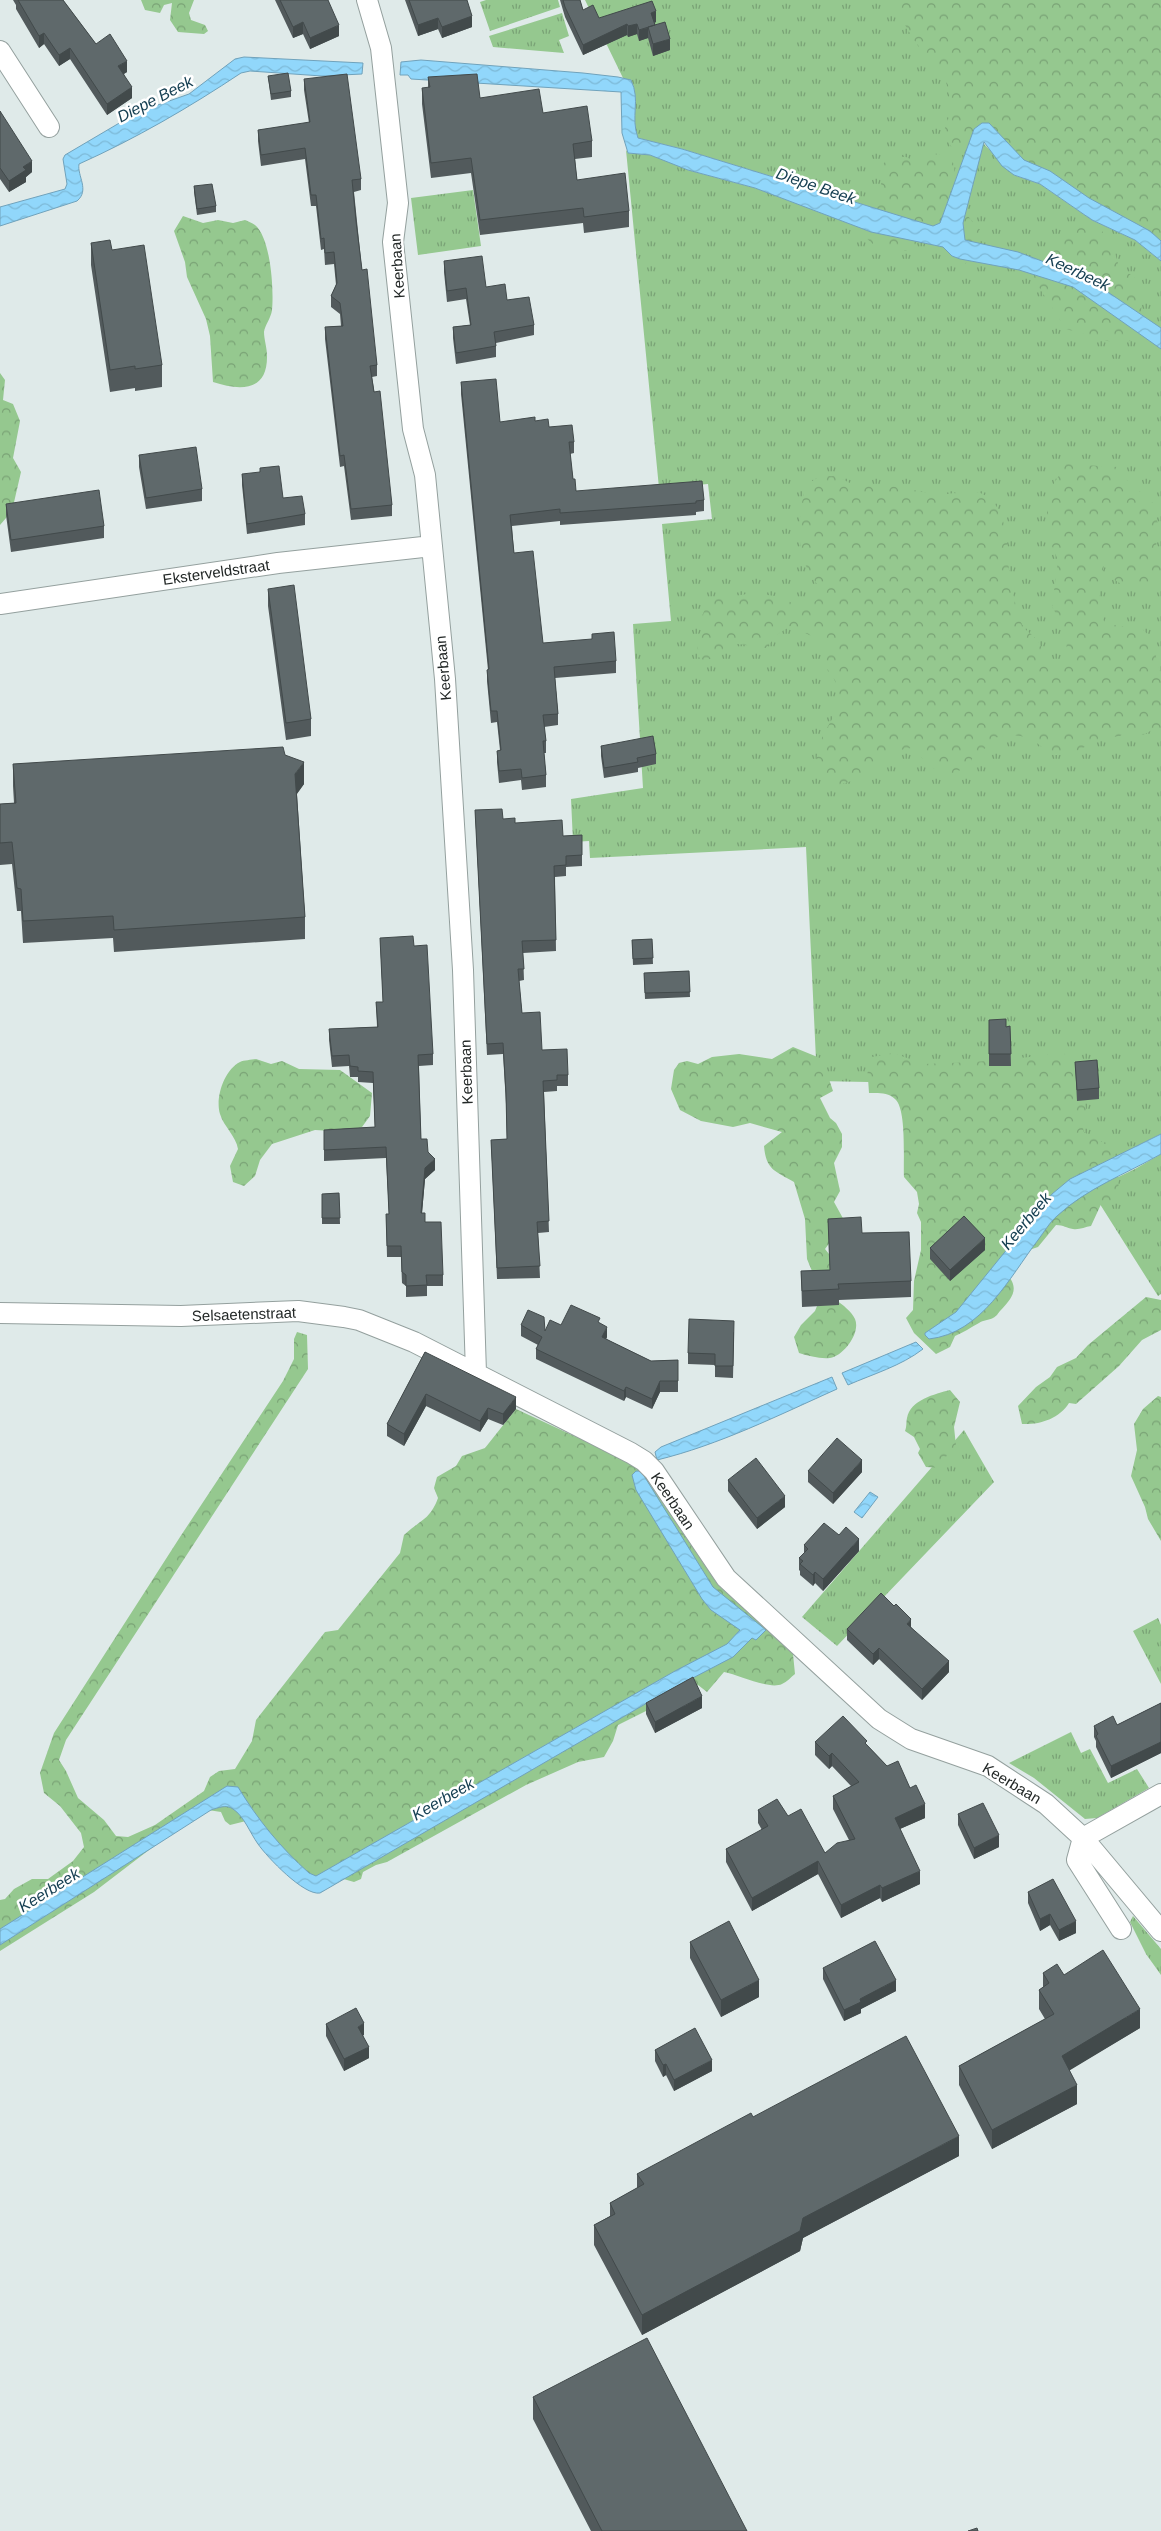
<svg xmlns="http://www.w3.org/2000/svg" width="1161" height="2531" font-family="Helvetica,sans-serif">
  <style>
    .grass { fill: url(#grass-tufts) }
    .forest { fill: url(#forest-crowns) }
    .water { fill: url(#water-waves); stroke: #70a2bb }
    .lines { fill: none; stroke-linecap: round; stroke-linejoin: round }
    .street-casing { stroke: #94a09e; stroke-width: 22 }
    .street { stroke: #fff; stroke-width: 20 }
    .wall { fill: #525a5c }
    .shaded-wall { fill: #424a4b }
    .building { fill: #5f696b; stroke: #424a4b }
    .labels { text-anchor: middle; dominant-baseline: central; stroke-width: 5; stroke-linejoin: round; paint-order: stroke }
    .street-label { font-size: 15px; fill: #232827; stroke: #fff }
    .water-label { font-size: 16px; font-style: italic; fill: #174053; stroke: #fff }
  </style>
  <defs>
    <pattern id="grass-tufts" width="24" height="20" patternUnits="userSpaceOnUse" patternTransform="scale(1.25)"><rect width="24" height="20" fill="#95c88f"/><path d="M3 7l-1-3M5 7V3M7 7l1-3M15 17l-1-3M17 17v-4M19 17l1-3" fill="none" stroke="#79a275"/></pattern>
    <pattern id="forest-crowns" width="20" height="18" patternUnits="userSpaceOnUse" patternTransform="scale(1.25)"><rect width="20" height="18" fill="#95c88f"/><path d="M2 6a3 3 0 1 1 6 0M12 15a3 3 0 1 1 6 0" fill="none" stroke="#79a275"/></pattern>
    <pattern id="water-waves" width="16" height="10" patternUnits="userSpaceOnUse" patternTransform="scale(1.25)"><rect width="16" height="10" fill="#91d7fb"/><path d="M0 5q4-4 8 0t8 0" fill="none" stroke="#7db9d7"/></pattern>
  </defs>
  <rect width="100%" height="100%" fill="#dfeae9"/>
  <path class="grass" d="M486,0H558L560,7L490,31L480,2Z
    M585,0H905L977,125L940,223L933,226L682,149L638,138C630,116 641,101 631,81L623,78Z
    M562,13L569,36L559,40L564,53L493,47L489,36Z
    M982,142L1014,175L1040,184L1092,220L1135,240L1161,261V1134L1077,1176L919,1083L817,1081L806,847L590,858L589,841L573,842L571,799L643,788L633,624L671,621L662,524L712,519L708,484L659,488L626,150L628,153L650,155L663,159L688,170L755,188L916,241L943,247L963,223Z
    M473,190L481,246L418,255L411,198Z
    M1161,1154V1294L1158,1296L1091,1190L1135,1169Z
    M964,1430L994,1482L837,1646L802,1617Z
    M1158,1618L1161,1625V1684L1133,1631Z
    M1071,1732L1081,1753L1090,1749L1108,1783L1137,1769L1149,1788L1097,1818L1085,1819L1034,1778L1009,1763Z
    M1133,1916L1161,1949V1975L1146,1954L1130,1922Z"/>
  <path class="forest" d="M141,0H194L189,13L191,20L205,25L208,31L204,34L178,32L170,20L172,3L164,5L160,13L145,10Z
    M890,0H1161V258L1141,240L986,141H980L967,153L957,155L943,134L952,108L946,82L914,40Z
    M932,154C958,155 959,169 947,189L952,198L981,231L978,247L965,264L955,263L945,249L931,241H920L911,249L904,251L877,248L863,235V209L874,200L883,198L879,168L890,157H906L920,164Z
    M183,216L203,223L218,220L233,223L245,220C248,221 252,223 255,225C271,238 274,291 272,310C271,318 265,325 264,332C264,339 267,348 267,355C268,392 240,391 213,382L210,336L206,319L187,277L185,262L174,231Z
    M1082,222L1102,231L1115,253L1119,267L1134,277L1142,302L1140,320L1130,341L1115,343L1066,329L1033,278C1042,250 1053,232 1082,222Z
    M0,373L5,380L3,400L13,404L20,421L13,458L21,472L12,511L0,525Z
    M1066,464L1118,467L1132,487L1151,498L1158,524L1156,548L1157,555L1161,562V576L1148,586L1123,585L1113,579L1114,560L1105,561C1101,580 1094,607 1106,624L1142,629L1157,643L1156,657L1161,676V731L1154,729L1143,735L1132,728L1120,736L1099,739L1081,749L1066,755H1051C1031,736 1020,732 993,738L988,747L975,753L969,765L948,777L933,768L911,748L885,753L872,769L861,778L839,785L819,774C807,738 846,716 838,690C836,679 829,671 822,663L826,649L818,639L790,626L778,634L766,648L731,643L717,656L705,661L697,656L699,634L705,629L702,616L709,600L753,593L782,597L798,607L812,604L820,597C821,584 810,577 806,566C795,536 800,515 805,485L821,476H836L850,483L886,485L940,495L954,493L968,496L978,492C1015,505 1004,559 1012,589C1015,601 1018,620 1025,629C1029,633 1034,636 1037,640C1045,651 1045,664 1057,672L1064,666L1067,642L1062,623L1052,607L1058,560L1049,539L1047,512L1053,485Z
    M793,1047L820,1058L824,1065L823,1074L828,1076L833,1091L820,1098L830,1118L836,1123L842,1134V1147L834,1163L840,1191L834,1202L845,1222L825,1249L833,1259L836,1300C843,1305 851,1311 855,1319C861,1333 843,1356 830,1358C820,1359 809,1356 799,1353L794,1337L801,1325L815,1311L819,1301V1288L807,1259L805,1219L794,1182C775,1171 766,1170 764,1146L782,1132L750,1123L733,1127L701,1121L680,1110L671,1089L674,1070L679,1063L687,1061L698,1064L712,1057L739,1054L772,1059Z
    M1061,1051L1074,1062L1083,1093L1086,1109L1083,1131C1091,1138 1106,1141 1112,1151C1117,1160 1121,1192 1117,1201L1103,1200L1091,1226C1085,1227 1079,1230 1073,1229C1066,1228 1064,1225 1056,1225L1038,1247L1026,1251L1007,1274C1020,1289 1012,1298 1001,1310C998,1313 997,1316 993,1318C989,1320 983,1320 979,1323C970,1328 964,1332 955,1336L950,1347L936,1354L914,1333L906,1318L913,1310L914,1281L921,1250V1222L917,1213L919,1204L917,1192L904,1177C903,1161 907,1109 895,1099C888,1092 878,1093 869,1093L867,1064L872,1057L893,1053L924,1064L974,1062L1041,1056Z
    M256,1059L271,1064L282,1061L299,1069L340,1070L372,1093L370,1116L362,1127L350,1132L315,1130L272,1144L260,1160L255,1176L244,1186L233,1182L230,1166L238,1149C236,1136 224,1127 220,1114C215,1098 224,1070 240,1062C244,1060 251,1060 256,1059Z
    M1146,1297L1161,1300V1330L1142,1340L1119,1366L1076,1404L1069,1403C1059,1419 1039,1425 1022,1424L1018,1406L1036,1387L1050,1377L1057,1367L1076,1358L1088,1345Z
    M297,1332L307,1335L308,1369L66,1740L59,1760L66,1771L78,1798L104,1820L116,1836L128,1837L155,1825L204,1791L210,1777L219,1771L235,1769L252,1741L256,1720L325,1632L338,1630L400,1553L404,1535C420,1520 430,1520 438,1498L434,1488L437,1477L456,1466L462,1456L485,1448L516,1409L628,1461L641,1471L718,1585L793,1654L795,1674C791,1677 787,1682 782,1684C769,1690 740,1675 724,1672L707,1692L698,1685L618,1725L613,1741L604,1757L578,1762L526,1785L387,1862L376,1865L363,1872L361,1879L354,1882L340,1878H311L246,1821L230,1825L225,1821L221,1812L208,1810L179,1827L94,1892L0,1951V1900L5,1899L14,1889L32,1879H48L73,1861L84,1847L81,1833L60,1806L44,1793L40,1773L54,1733L180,1537L283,1381L294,1359V1339Z
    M950,1390L960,1402L954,1427L956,1446L941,1462V1468L926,1467L918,1453L920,1449L914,1437L905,1431C907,1426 906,1422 907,1418C910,1400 935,1394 950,1390Z
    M1158,1396L1161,1397V1541L1148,1519L1145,1507L1131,1476L1137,1450L1134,1424L1143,1409Z"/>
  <path class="water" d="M244,57L363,63L362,74L322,76L250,71L241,73C190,107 135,139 79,164C77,176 90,190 77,201L0,226V207L65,189L67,184L63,159L65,155L138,112L189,94L235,59Z
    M421,60L583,73L618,77L631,80C641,101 630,116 638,138L682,149L933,226L940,223L974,129L982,123H989L1024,160L1050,171L1089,198L1150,231L1161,241V261L1135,240L1092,220L1040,184L1014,175L1002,166L984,142L963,223L965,240L1018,252L1087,278L1161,328V349L1073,287L1019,270L960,259L952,256L943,247L871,232L755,188L688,170L650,155L628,153L622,133L621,92L411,79L408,75H400L401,62Z
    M1161,1134V1154C1126,1174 1087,1188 1057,1216C1050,1222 1044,1232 1038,1240C1009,1278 982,1333 929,1339L925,1335V1333L956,1312L1052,1194L1070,1179Z
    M916,1342L923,1349C901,1366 873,1374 848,1385L842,1373Z
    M832,1377L837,1389C779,1415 719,1445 657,1460L655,1452L661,1447Z
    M636,1471H641L713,1587L766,1630L756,1640L752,1638L733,1657L666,1692L320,1893C304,1896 267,1857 258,1844C250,1833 244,1816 233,1809C226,1804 218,1808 211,1810L0,1945V1929L227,1786L238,1787C258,1820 280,1847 309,1873L316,1876L675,1671L727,1644L740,1630L711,1610L702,1599L636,1490L632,1475Z
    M870,1492L878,1497L862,1518L854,1512Z"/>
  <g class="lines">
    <g class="street-casing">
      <path id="street" d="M367,0L381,48L398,203L393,242L413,429L425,475L445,679L463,970L476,1373
        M0,51L49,127
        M0,604L278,563L432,546
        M0,1313L181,1316L298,1311L344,1317L359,1320L414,1342L631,1453L644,1461L654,1471L726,1578L879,1719L911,1739L988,1766L1046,1804L1083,1838L1161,1931
        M1083,1838L1077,1860L1121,1929
        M1083,1838L1161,1794"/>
    </g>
    <use href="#street" class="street"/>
  </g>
  <path class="wall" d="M13,0H63L96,44L127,72L124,74L132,98L107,115L70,59L59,66L44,44L39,48L16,9V5Z
    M275,0H328L339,36L310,49L303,34L293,38Z
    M405,0H467L472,27L442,38L438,29L418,36Z
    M560,0H580L583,10L599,18L656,22L654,23L655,25L670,50L653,56L648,38L639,41L637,34L628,37L627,35L583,55L565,17Z
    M268,76L291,91V97L271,100Z
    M428,77L480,98L543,113L592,141V157L575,159L577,180L629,211V227L584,233L583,223L480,235L471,173L431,178L422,104V88H428Z
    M304,79L361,179V190L354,192L362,270L377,365V376L372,377L392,505V516L351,520L344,466L340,467L325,339V327L341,326L340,314L331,307V296L336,285L334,264L325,265L324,249L321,250L316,206H311L305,159L261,166L258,141V130L309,123L304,90Z
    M0,111L32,172L26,177V182L9,192L0,179Z
    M194,186L216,206V212L197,215L194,192Z
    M91,243L112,250L162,365V387L135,391V388L110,392L91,265Z
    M444,261L507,300L534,325V335L496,343V357L456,364L453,338V327L470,325L466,299L447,302L444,272Z
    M461,382L500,422L549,427L574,442V453L570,454L573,479L576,491L704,500V511L696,512V515L560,525V521L512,526L514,553L543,643L616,661V673L555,678L558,714V725L544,727L546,741V753H544L546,775V787L522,790L521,780L499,783L497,762V751L500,750L497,722L491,723L487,681V670H488L461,394Z
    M139,455L202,489V501L146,509L139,467Z
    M242,474L283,498L305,514V525L247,534L242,485Z
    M6,504L104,526V538L11,552L6,515Z
    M268,589L311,719V736L286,740L268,606Z
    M601,746L656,754V764L638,768V772L604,778L601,756Z
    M285,755L304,784L297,794L305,917V939L114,952L113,938L23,943L21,911H17L12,864L0,865V804L14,803L13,786V764Z
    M475,810L515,823L563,836L582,835V866L566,867V876L555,877L556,951L523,953L524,980L519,981L522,1013L542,1050L568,1075V1086H557V1091L544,1092L549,1232L538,1233L540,1278L497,1279L491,1140L507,1139L506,1104L503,1054L487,1055Z
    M380,938L414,946L433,1054V1065L419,1066L421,1139L428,1152L435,1170L425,1179L422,1213L443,1275V1286H427V1296L406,1297V1286L402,1283L401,1257H387L386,1214H389L386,1158L324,1161V1130L375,1127L373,1083L358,1082V1077H350L349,1066L332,1067L329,1040V1029L377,1027L376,1002H383Z
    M652,939L653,964L633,965L632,940Z
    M689,971L690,997L645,999L644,973Z
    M989,1020L1006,1027L1010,1026L1011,1066H989Z
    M1075,1062L1099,1088V1099L1077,1101Z
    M339,1193L340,1224H322V1194Z
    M828,1219L862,1233L911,1281V1297L839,1300V1305L802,1307L801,1271L830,1270Z
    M930,1248L985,1250L950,1281L930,1259Z
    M600,1323L607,1337L606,1339L651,1361L678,1360V1392H660L652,1409L626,1397L624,1401L536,1359V1349L538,1345L521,1336V1325L545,1331L561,1325Z
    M734,1332L733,1378L715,1377V1365L688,1364V1353Z
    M425,1352L516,1409L503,1425L488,1419L480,1432L426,1406L404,1446L387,1436V1424Z
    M808,1471L862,1472L833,1504L808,1482Z
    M728,1480L785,1507L757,1529L728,1491Z
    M839,1535L859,1551L823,1591L815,1583L813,1586L800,1575V1571L799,1570V1558L804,1553V1545Z
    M911,1627L949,1672L922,1700L879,1659L873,1665L847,1640V1629Z
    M646,1703L702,1708L655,1733L646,1714Z
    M1161,1703V1753L1111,1778L1096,1747V1741L1094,1737V1726L1117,1725Z
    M815,1742L867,1745L887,1766L910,1788L925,1818L900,1829L920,1884L882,1902L880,1898L841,1918L818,1874L752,1911L726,1862V1849L762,1830L758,1823V1810L788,1816L825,1853L849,1840L833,1809V1796L851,1786L832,1766L829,1769L815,1755Z
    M958,1814L999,1847L974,1859L958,1825Z
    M1028,1892L1076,1933L1059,1941L1050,1925L1040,1931L1028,1903Z
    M690,1942L759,1997L721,2017L690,1958Z
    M823,1968L896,1991L861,2009V2013L844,2021L823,1979Z
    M1043,1973L1064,1975L1140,2028L1069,2070L1077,2104L992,2149L959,2085V2066L1045,2019L1039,2009V1990L1043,1987Z
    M326,2024L364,2035H363L369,2058L344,2071L326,2036Z
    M655,2050L712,2071L674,2091L666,2075L663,2077L655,2061Z
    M753,2117L959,2156L803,2238L800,2251L642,2335L594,2245V2225L610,2216V2203L637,2188V2174Z
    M533,2397L747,2531H591L533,2419Z"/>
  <path class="shaded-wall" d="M656,11V22L651,24V13Z
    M472,16V27L442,38V27Z
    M438,18V29L418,36V25Z
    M303,22V34L293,38V27Z
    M627,24V35L583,55V45Z
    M637,24V34L628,37V26Z
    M339,25V36L310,49V38Z
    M648,28V38L639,41V30Z
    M44,33V44L39,48V36Z
    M670,39V50L653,56V44Z
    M70,48V59L59,66V55Z
    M127,61V72L118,77V66Z
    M132,87V98L107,115V104Z
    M32,161V172L26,177V182L9,192V181L23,167Z
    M304,762V784L295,796V774Z
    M435,1159V1170L425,1179L421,1224V1213L425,1168Z
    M985,1238V1250L950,1281V1270Z
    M607,1327V1337L602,1347V1337Z
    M660,1381V1392L652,1409V1399Z
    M626,1387V1397L624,1401V1391Z
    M426,1394V1406L404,1446V1434Z
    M516,1397V1409L503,1425V1414Z
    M488,1408V1419L480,1432V1421Z
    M862,1460V1472L833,1504V1493Z
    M785,1496V1507L757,1529V1518Z
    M859,1539V1551L823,1591V1579Z
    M815,1572V1583L813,1586V1575Z
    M911,1619V1630L907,1624Z
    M879,1648V1659L873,1665V1654Z
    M949,1661V1672L922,1700V1689Z
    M702,1696V1708L655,1733V1722Z
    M1161,1742V1753L1111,1778V1766Z
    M832,1753V1766L829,1769V1756Z
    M925,1804V1818L895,1831V1818Z
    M999,1835V1847L974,1859V1848Z
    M818,1861V1874L752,1911V1898Z
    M920,1871V1884L882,1902V1888Z
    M880,1885V1898L841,1918V1905Z
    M1050,1914V1925L1040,1931V1919Z
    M1076,1921V1933L1059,1941V1930Z
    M759,1980V1997L721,2017V2000Z
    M896,1980V1991L861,2009V2013L844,2021V2010L860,1999Z
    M1140,2009V2028L1062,2075V2056Z
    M364,2023V2035L358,2038V2027Z
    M369,2047V2058L344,2071V2059Z
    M712,2060V2071L674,2091V2080Z
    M666,2064V2075L663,2077V2065Z
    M1077,2085V2104L992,2149V2130Z
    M959,2136V2156L803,2238L800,2251L642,2335V2315L803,2218Z"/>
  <path class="building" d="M18,0H63L96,44L110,34L127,61L118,66L132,87L107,104L70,48L59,55L44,33L39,36Z
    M280,0H328L339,25L310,38L303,22L293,27Z
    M409,0H467L472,16L442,27L438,18L418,25Z
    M563,0H580L583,10L593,5L599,18L652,1L656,11L651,13L655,25L639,30L637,24L628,26L627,24L583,45L565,7Z
    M665,22L670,39L653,44L648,27Z
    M288,73L291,91L271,94L268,76Z
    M347,74L361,179L352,180L356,221L362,270L367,269L377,365L370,366L374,392L380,391L392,505L351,509L344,455L340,456L325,327L343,326L340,303L331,296L337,283L334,252L325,253L324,238L321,239L316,195H311L305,148L261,155L258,130L310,122L304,79Z
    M477,74L480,98L539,89L543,113L587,106L592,141L573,144L577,180L625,173L629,211L584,217L583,208L480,220L471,158L431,163L422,88L430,87L428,77Z
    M0,111L32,161L23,167L26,170L9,181L0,168Z
    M212,184L216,206L197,209L194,186Z
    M110,240L112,250L144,245L162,365L135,369V366L110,370L91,243Z
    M482,256L486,287L505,284L507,300L529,297L534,325L494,332L496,346L456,353L453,327L471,325L466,288L447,291L444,261Z
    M496,379L500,422L535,417V421L548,419L549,427L572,425L574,442H569L573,479H575L576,491L702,481L704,500L696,501V503L560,513V509L510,515L514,553L533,551L543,643L592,639V634L614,632L616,661L554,667L558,714L543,715L546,741H543L546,775L522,778L521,769L499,771L497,751L501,750L497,711H491L487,670L489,669L461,382Z
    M196,447L202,489L146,498L139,455Z
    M279,466L283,498L302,496L305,514L247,524L242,474L260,472V468Z
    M99,490L104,526L11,540L6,504Z
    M294,585L311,719L286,723L268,589Z
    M653,736L656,754L637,758L638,762L604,768L601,746Z
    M283,747L285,755L304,762L295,774L305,917L114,930L113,916L23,921L21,889L17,888L12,842L0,843V804L16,803L13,764Z
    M502,809L503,819L515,818V823L562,820L563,836L582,835V855L566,856V865L554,866L556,940L522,941L524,969H518L522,1013L540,1012L542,1050L567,1049L568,1075H557V1080L543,1081L549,1221L537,1222L540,1266L497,1268L491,1140L507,1139L506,1093L503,1043L487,1044L475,810Z
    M413,936L414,946L427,945L433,1054L418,1055L421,1139H427L428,1152L435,1159L425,1168L421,1213H425V1222H441L443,1275H426L427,1285L406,1286V1275L402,1272L401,1246H387L386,1214H389L386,1147L324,1150V1130L375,1127L373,1072L358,1071V1067L350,1066L349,1055L332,1056L329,1029L378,1027L376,1002H383L380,938Z
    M652,939L653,958L633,959L632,940Z
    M689,971L690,992L645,993L644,973Z
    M1006,1019V1027L1010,1026L1011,1054H989V1020Z
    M1097,1060L1099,1088L1077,1090L1075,1062Z
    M339,1193L340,1218H322V1194Z
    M964,1216L985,1238L950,1270L930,1248Z
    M861,1217L862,1233L909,1232L911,1281L838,1284L839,1289L802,1291L801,1271L830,1270L828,1219Z
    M571,1305L600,1318L598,1322L607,1327L602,1337L612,1342L651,1361L678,1360V1381H660L652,1399L626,1387L624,1391L536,1349L542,1337L521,1325L528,1310L544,1317L545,1331L550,1320L561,1325Z
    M689,1319L734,1321L733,1366H715V1354L688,1353Z
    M425,1352L516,1397L503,1414L488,1408L480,1421L426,1394L404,1434L387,1424Z
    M837,1438L862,1460L833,1493L808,1471Z
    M756,1458L785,1496L757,1518L728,1480Z
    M824,1523L839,1535L846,1527L859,1539L823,1579L815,1572L813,1575L800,1564L803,1561L799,1558L808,1549L804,1545Z
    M881,1593L894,1606L896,1604L911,1619L907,1624L949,1661L922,1689L879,1648L873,1654L847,1629Z
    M693,1677L702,1696L655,1722L646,1703Z
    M1161,1703V1742L1111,1766L1096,1736L1098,1734L1094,1726L1113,1716L1117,1725Z
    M843,1716L867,1741L865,1743L887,1766L898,1761L910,1788L916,1785L925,1804L895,1818L920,1871L882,1888L880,1885L841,1905L818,1861L752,1898L726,1849L768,1826L758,1810L777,1799L788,1816L801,1809L825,1853L837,1843L855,1839L833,1796L859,1782L832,1753L829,1756L815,1742Z
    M983,1803L999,1835L974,1848L958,1814Z
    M1053,1879L1076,1921L1059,1930L1050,1914L1040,1919L1028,1892Z
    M729,1921L759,1980L721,2000L690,1942Z
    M875,1941L896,1980L860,1999L861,2002L844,2010L823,1968Z
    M1103,1950L1140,2009L1062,2056L1077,2085L992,2130L959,2066L1054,2014L1039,1990L1049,1983L1043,1973L1057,1964L1064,1975Z
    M356,2008L364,2023L358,2027L369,2047L344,2059L326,2024Z
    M695,2028L712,2060L674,2080L666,2064L663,2065L655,2050Z
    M906,2036L959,2136L803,2218L800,2231L642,2315L594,2225L615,2214L610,2203L644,2184L637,2174L751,2113L753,2117Z
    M647,2338L747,2531H602L533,2397Z
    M977,2528L978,2531H968Z"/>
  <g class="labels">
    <g class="street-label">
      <text transform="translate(397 266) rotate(-94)">Keerbaan</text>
      <text transform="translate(216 572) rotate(-8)">Eksterveldstraat</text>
      <text transform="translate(443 668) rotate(-95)">Keerbaan</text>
      <text transform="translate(466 1072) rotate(-92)">Keerbaan</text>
      <text transform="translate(244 1314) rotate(-2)">Selsaetenstraat</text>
      <text transform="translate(673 1501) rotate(56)">Keerbaan</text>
      <text transform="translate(1012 1783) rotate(31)">Keerbaan</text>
    </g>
    <g class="water-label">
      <text transform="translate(155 99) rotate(-27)">Diepe Beek</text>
      <text transform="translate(816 186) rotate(19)">Diepe Beek</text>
      <text transform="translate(1078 272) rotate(25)">Keerbeek</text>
      <text transform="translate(1026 1221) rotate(-50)">Keerbeek</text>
      <text transform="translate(443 1799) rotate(-30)">Keerbeek</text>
      <text transform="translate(49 1890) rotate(-32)">Keerbeek</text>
    </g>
  </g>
</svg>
